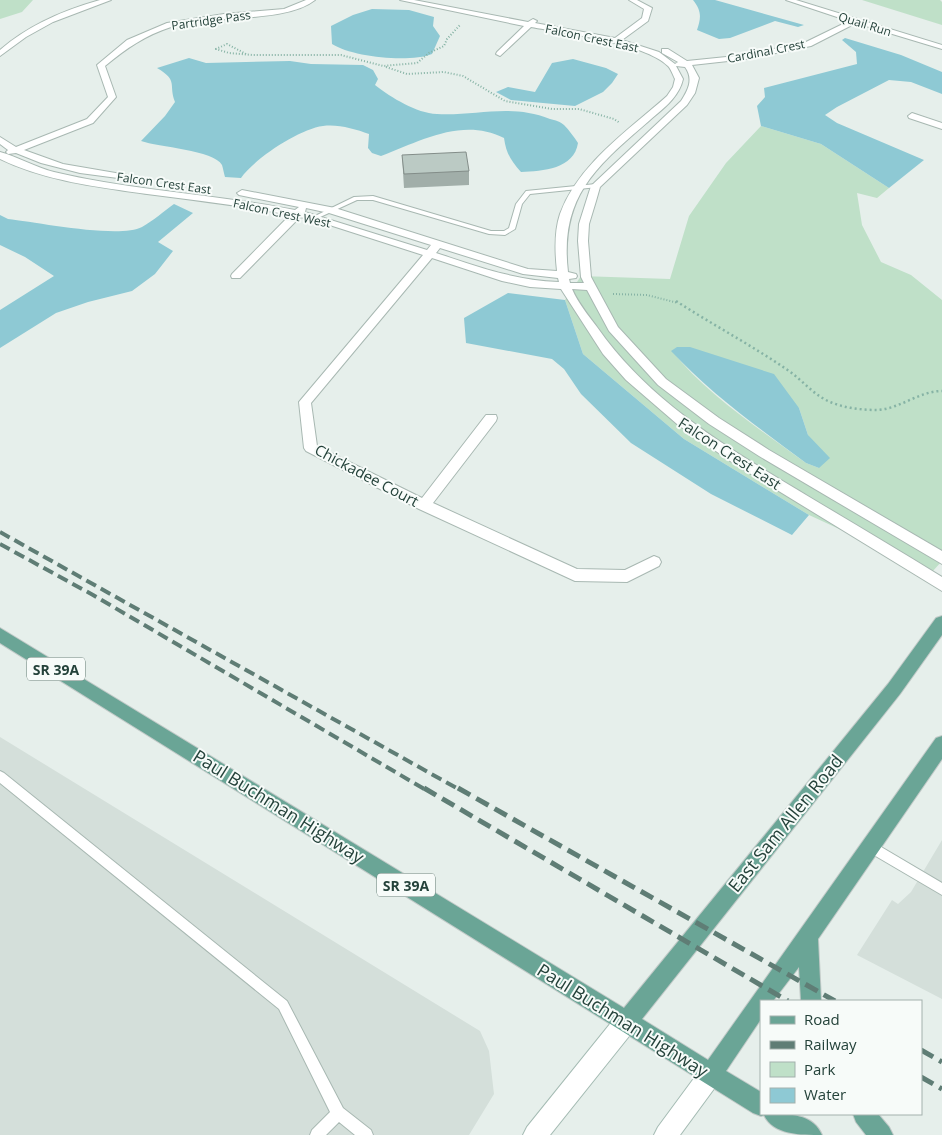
<svg xmlns="http://www.w3.org/2000/svg" width="942" height="1135" font-family="'Open Sans',sans-serif">
  <style>
    .built { fill: #d4dfda }
    .green { fill: #bfe0c8; fill-rule: evenodd }
    .water { fill: #8ec9d4 }
    .lines { fill: none; stroke-linecap: round; stroke-linejoin: round }
    .lane-casing { stroke: #a8b8b2; stroke-width: 2 }
    .street-casing { stroke: #a8b8b2; stroke-width: 2 }
    .secondary-casing { stroke: #a4bbb3; stroke-width: 2 }
    .primary-casing { stroke: #c2cac8; stroke-width: 2 }
    .path-far1 { stroke: #86b3a5; stroke-width: 2; stroke-dasharray: 1 2; stroke-linecap: butt }
    .path { stroke: #86b3a5; stroke-width: 2.5; stroke-dasharray: 2 3; stroke-linecap: butt }
    .lane { fill: #fff; fill-rule: evenodd }
    .street { fill: #fff; fill-rule: evenodd }
    .secondary { fill: #fff; fill-rule: evenodd }
    .primary { fill: #6aa596; fill-rule: evenodd }
    .rail-far1 { stroke: #5f7d75; stroke-width: 4; stroke-dasharray: 11 5.5; stroke-linecap: butt }
    .rail { stroke: #5f7d75; stroke-width: 5; stroke-dasharray: 14 7; stroke-linecap: butt }
    .wall { fill: #a1aea9 }
    .building { fill: #bbcac4; stroke: #838d89 }
    .labels { text-anchor: middle; dominant-baseline: central; stroke-width: 4; stroke-linejoin: round; paint-order: stroke }
    .far-street-label { font-size: 12px; fill: #24423a; stroke: #f7fbf9 }
    .shield { fill: #f7fbf9; stroke: #637a73; stroke-width: 1 }
    .shield-label { font-size: 14px; font-weight: bold; fill: #24423a }
    .street-label { font-size: 15px; fill: #24423a; stroke: #f7fbf9 }
    .near-street-label { font-size: 18px; fill: #24423a; stroke: #f7fbf9 }
  </style>
  <rect width="100%" height="100%" fill="#e6efeb"/>
  <path class="built" d="M0,737L480,1031L489,1051L494,1094L469,1135H0Z
    M942,840V999L857,955L892,900L898,904L911,892Z"/>
  <path class="green" d="M0,0H33L22,12L0,19Z
    M862,0H940L942,2V25Z
    M761,126L821,144L889,188L877,198L857,193L862,225L881,262L911,275L942,300V561L932,572L809,515L684,439L583,354L565,300L581,276L670,279L689,216L726,163ZM672,351L799,408L819,468L806,463C760,429 708,396 672,351Z"/>
  <path class="water" d="M693,0H715L804,25L798,27L775,21L730,38L719,39L697,30C701,18 702,11 693,0Z
    M372,9L409,10L434,17L433,26L440,36L432,54C409,63 352,57 332,44L331,26L353,15Z
    M845,38L901,55L942,72V94L911,82L889,80L837,107L825,115L837,123L924,160L889,188L821,144L761,126L757,106L765,97L764,88L857,64L856,52L842,40Z
    M189,58L206,63L290,61L311,64L363,65L373,70L378,79L375,85C392,98 416,113 437,114C477,116 511,103 550,119C555,120 561,122 564,125C569,130 574,137 578,143C574,169 543,171 521,172C511,161 506,153 504,138C462,117 421,141 381,156L372,153L368,148L369,134C355,129 338,124 323,126C299,129 254,159 241,178L225,177C224,174 223,168 222,165C214,150 158,147 141,141L165,116L175,102C168,84 179,81 157,68Z
    M573,59L606,68L618,74L612,83L603,92L575,106L511,100L496,92L508,87L535,92L552,63Z
    M174,204L193,213L158,242L173,251L155,274L132,291L88,302L56,313L0,348V310L54,276L25,257L0,245V215L8,219C36,222 119,239 142,227C153,221 164,211 174,204Z
    M508,293L565,300L583,354L684,439L809,515L792,535L711,494L631,443L581,394L564,369L552,359L466,343L464,318Z
    M677,347H690L774,374L799,408L808,435L830,458L819,468L806,463C759,428 711,394 671,351Z"/>
  <g class="lines">
    <g class="lane-casing">
      <path id="lane" d="M596,184L598,185V187L530,194L522,204L515,229L505,235L489,234L373,200H357L318,218L313,217L354,197L373,196L491,231H504L509,228L516,204L526,191Z
        M0,771L4,773L287,1001L343,1108L371,1130L373,1135H355L339,1122L326,1135H310L312,1130L330,1112L279,1009L0,783Z
        M871,841L942,883V895L867,851L865,847L867,843Z"/>
    </g>
    <g class="street-casing">
      <path id="street" d="M100,0H111L53,22L26,37L0,56V50C29,25 64,10 100,0Z
        M306,0H315C285,24 210,14 171,27C144,36 127,48 105,66L116,97L93,123L24,150L63,164L133,176V180L80,173L41,163L16,153L8,154L6,152L8,150L0,144V137L16,147L87,119L108,97L97,65L127,40L167,23L224,14L284,9Z
        M400,0H414L528,22L533,19L537,21L535,23L615,38L642,18L644,9L629,0H637L652,8L648,21L622,40L659,52L675,64L678,62L662,53V49H668L687,61L746,55L806,42L849,21L786,0H796L942,45V49L856,23L811,46L746,59L692,65L699,78L695,93L687,105L600,187L596,201L589,224L588,241L591,277L618,327L666,379L719,418L769,450L942,551V564L759,456L709,424L658,385L609,331L587,290L572,289C578,303 588,315 597,327C650,403 728,448 806,495C851,522 897,549 942,577V591L733,463L677,424L626,380L603,354L561,289L530,287L502,281L432,258L311,403L317,446L422,498L486,415H496L497,418L496,421L433,503L577,569L625,570L654,556L659,558L661,562L659,566L627,582L575,581L419,509L306,451L304,448L299,402L423,255L314,220L300,217L240,278H232L231,276L232,274L290,215C243,206 195,200 147,194C98,187 45,181 0,159V152C18,157 35,167 54,172C133,191 215,194 295,210L299,207L239,195L237,193L242,190L335,208L528,269L557,271C555,253 554,232 560,214C578,164 629,130 667,96L673,87L675,79C673,75 671,69 668,66C645,43 564,33 531,27L500,56L496,54L497,52L524,26ZM676,66L685,67C694,79 688,90 681,101L591,186L579,224L578,241L581,277L584,283H570L569,279L576,278L577,276L576,274L568,272C559,196 597,166 650,120C664,108 679,97 683,79ZM306,208L329,213L431,245L427,250L305,212ZM440,248L523,274L558,278L559,282C513,280 479,267 436,253Z
        M912,113L942,123V129L909,118L908,116Z"/>
    </g>
    <g class="secondary-casing">
      <path id="secondary" d="M626,1011L634,1014L637,1022L634,1030L550,1135H523L527,1127L618,1014Z
        M711,1063L719,1066L722,1074L719,1082L680,1135H654L658,1127L703,1066Z"/>
    </g>
    <g class="primary-casing">
      <path id="primary" d="M942,616V635L900,694L642,1019L708,1060L936,738L942,736V759L818,939L821,1001H801L799,967L773,1001H761V1019L726,1071L761,1092V1114C783,1114 812,1111 822,1135C801,1135 773,1135 764,1115L761,1116L753,1113L0,643V628L624,1008L888,684L936,618Z
        M853,1114H878L889,1127L893,1135H866L856,1122Z"/>
    </g>
    <path class="path-far1" d="M246,54L227,44L216,49L229,53L253,55H341L383,66L417,63L429,53L444,46L447,39L460,25
      M386,67L407,74L444,72L463,76L505,101L552,109H579L614,119L620,123
      M613,294L647,295L678,303"/>
    <path class="path" d="M676,301C713,325 753,346 789,371C803,381 813,394 828,401C843,408 861,410 877,410C900,409 919,391 942,391"/>
    <use href="#lane" class="lane"/>
    <use href="#street" class="street"/>
    <use href="#secondary" class="secondary"/>
    <use href="#primary" class="primary"/>
    <path class="rail-far1" d="M0,532L460,790
      M0,544L93,595L426,790"/>
    <path class="rail" d="M424,788L788,1001
      M458,788L835,1001
      M921,1050L942,1062
      M921,1077L942,1089"/>
  </g>
  <path class="wall" d="M402,155L469,171V185L404,188Z"/>
  <path class="building" d="M466,152L469,171L404,174L402,155Z"/>
  <g class="labels">
    <g class="far-street-label">
      <text transform="translate(211 20) rotate(-8)">Partridge Pass</text>
      <text transform="translate(865 24) rotate(17)">Quail Run</text>
      <text transform="translate(592 38) rotate(12)">Falcon Crest East</text>
      <text transform="translate(766 51) rotate(-11)">Cardinal Crest</text>
      <text transform="translate(164 183) rotate(8)">Falcon Crest East</text>
      <text transform="translate(282 213) rotate(12)">Falcon Crest West</text>
    </g>
    <g class="shield">
      <rect x="27" y="657.5" width="58" height="23" rx="4"/>
      <rect x="377" y="873.5" width="58" height="23" rx="4"/>
    </g>
    <g class="shield-label">
      <text x="56" y="669">SR 39A</text>
      <text x="406" y="885">SR 39A</text>
    </g>
    <g class="street-label">
      <text transform="translate(730 453) rotate(33)">Falcon Crest East</text>
      <text transform="translate(367 475) rotate(28)">Chickadee Court</text>
    </g>
    <g class="near-street-label">
      <text transform="translate(279 806) rotate(32)">Paul Buchman Highway</text>
      <text transform="translate(785 823) rotate(-51)">East Sam Allen Road</text>
      <text transform="translate(623 1020) rotate(32)">Paul Buchman Highway</text>
    </g>
  </g>
  <rect x="760" y="1000" width="162" height="115" fill="#f7fbf9" stroke="#a3b1ad"/>
  <rect x="770" y="1016" width="25" height="8" fill="#6aa596" stroke="#a3b1ad"/>
  <text x="804" y="1025" font-size="15" fill="#24423a">Road</text>
  <rect x="770" y="1041" width="25" height="8" fill="#5f7d75" stroke="#a3b1ad"/>
  <text x="804" y="1050" font-size="15" fill="#24423a">Railway</text>
  <rect x="770" y="1062" width="25" height="15" fill="#bfe0c8" stroke="#a3b1ad"/>
  <text x="804" y="1075" font-size="15" fill="#24423a">Park</text>
  <rect x="770" y="1088" width="25" height="15" fill="#8ec9d4" stroke="#a3b1ad"/>
  <text x="804" y="1100" font-size="15" fill="#24423a">Water</text>
</svg>
